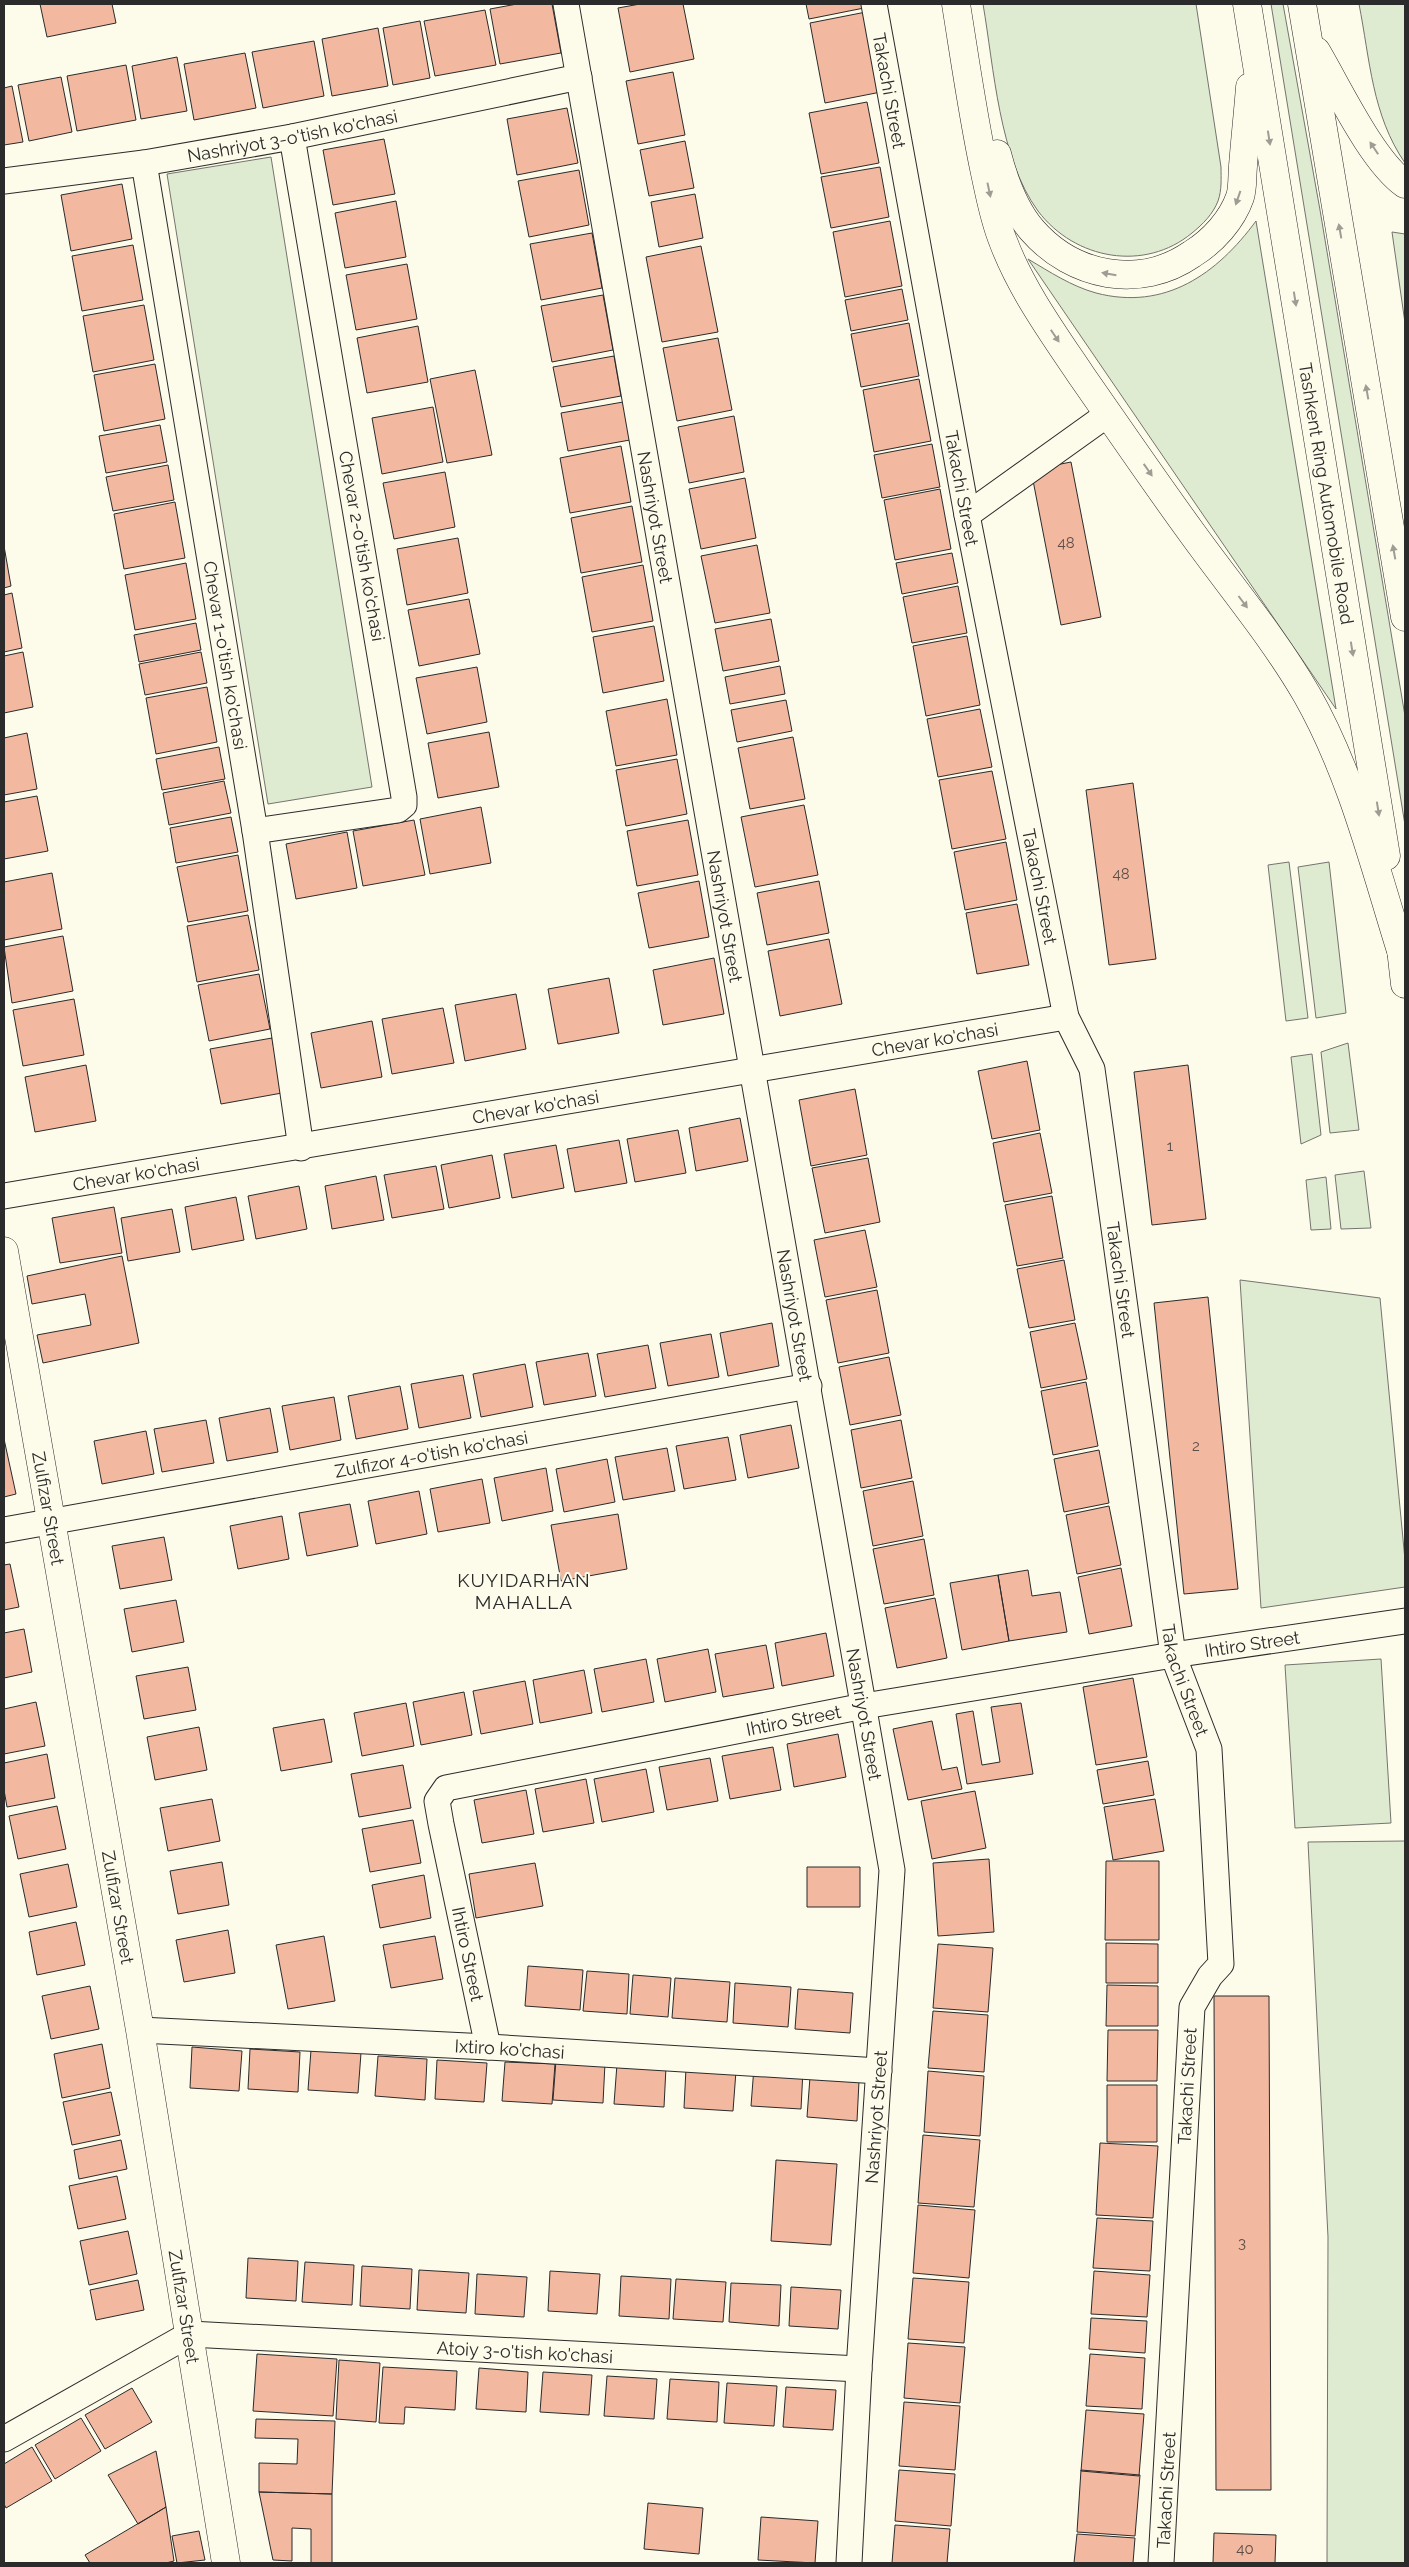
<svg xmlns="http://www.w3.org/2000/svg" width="1409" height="2567" font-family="Raleway,sans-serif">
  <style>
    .green { fill: #deebd1; stroke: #74746e }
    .building { fill: #f2b8a0; stroke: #2b2b2b }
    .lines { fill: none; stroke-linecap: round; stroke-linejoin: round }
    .street-casing { stroke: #2b2b2b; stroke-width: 27 }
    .secondary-casing { stroke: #2b2b2b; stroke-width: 29 }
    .highway-casing { stroke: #2b2b2b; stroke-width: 29 }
    .street { stroke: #fdfbea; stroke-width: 25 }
    .secondary { stroke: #fdfbea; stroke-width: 28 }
    .highway { stroke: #fdfbea; stroke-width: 28 }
    .oneway { fill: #9e9d94 }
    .labels { text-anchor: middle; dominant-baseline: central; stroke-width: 4; stroke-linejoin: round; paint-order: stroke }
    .number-label { font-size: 15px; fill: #5d4e48 }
    .street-label { font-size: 18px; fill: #2b2b2b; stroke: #fdfbea }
    .neighbourhood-label { font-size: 19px; letter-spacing: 1px; fill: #2b2b2b; stroke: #fdfbea }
  </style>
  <rect width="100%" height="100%" fill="#fdfbea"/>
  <path class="green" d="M983,4H1196L1221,167C1221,178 1222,190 1218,201C1213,214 1203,224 1192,233C1145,272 1075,260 1038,211C999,158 994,68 983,4Z
    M1271,4H1283L1320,210L1405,716V825Z
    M1359,4H1405V163C1372,115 1370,60 1359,4Z
    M271,157L372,787L268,804L167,174Z
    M1256,221L1336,709L1028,259C1050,272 1071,286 1096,293C1165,311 1217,274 1256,221Z
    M1392,232L1405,234V323Z
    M1289,862L1308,1018L1286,1021L1268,865Z
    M1329,862L1346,1013L1316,1018L1298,867Z
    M1348,1043L1359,1130L1330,1133L1321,1052Z
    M1312,1054L1321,1135L1301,1144L1291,1057Z
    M1364,1171L1371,1228L1341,1229L1335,1175Z
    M1326,1177L1331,1229L1311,1230L1306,1180Z
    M1240,1280L1380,1298L1405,1560V1587L1261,1608Z
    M1381,1659L1391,1823L1295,1828L1285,1665Z
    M1405,1841V2563H1327L1328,2237L1308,1842Z"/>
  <path class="building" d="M40,4H112L116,23L47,37Z
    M517,4H552L561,53L500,64L490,9Z
    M640,4H683L694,59L630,72L618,8Z
    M806,4H863L864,8L809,19Z
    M485,10L496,65L435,76L424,21Z
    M866,12L881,92L825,103L810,23Z
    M420,21L430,78L393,85L383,28Z
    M378,28L388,86L332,96L322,39Z
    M314,41L324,96L263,108L252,52Z
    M245,53L256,108L194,120L184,64Z
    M177,57L187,111L141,119L132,66Z
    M126,65L136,120L77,131L67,76Z
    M673,72L685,135L638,144L626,81Z
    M61,77L72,132L29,141L18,85Z
    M12,86L23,142L4,145V88Z
    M867,102L879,163L821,174L809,113Z
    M567,108L578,163L517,175L507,119Z
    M384,139L395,194L333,205L323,150Z
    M685,141L694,188L649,196L640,150Z
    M880,167L889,217L831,228L821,177Z
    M579,170L589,225L529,237L518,181Z
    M122,184L132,239L71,251L61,195Z
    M695,194L703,238L659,247L651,202Z
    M396,201L406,257L345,268L335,213Z
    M890,221L902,286L845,297L833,232Z
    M592,233L602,288L541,300L530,244Z
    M133,245L143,300L82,311L72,256Z
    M701,246L718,332L662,342L646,257Z
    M407,264L417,319L356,330L346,275Z
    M902,289L908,320L851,331L845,300Z
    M603,295L613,350L552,362L541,306Z
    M144,305L154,360L93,372L83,316Z
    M909,323L919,376L861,387L851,334Z
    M418,326L428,382L367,393L357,338Z
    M718,338L732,410L677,421L663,348Z
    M614,356L621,396L561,407L553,367Z
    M155,364L165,419L104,431L94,375Z
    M475,370L492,455L447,463L430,379Z
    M919,379L931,441L874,452L863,390Z
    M623,402L630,440L568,451L561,413Z
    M433,407L443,462L382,474L372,418Z
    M734,416L744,472L689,483L678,427Z
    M160,425L167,462L106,473L99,436Z
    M932,444L940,487L882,498L874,455Z
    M621,446L631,502L570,513L560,458Z
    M1071,462L1101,617L1061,625L1031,470Z
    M168,465L174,500L113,511L106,477Z
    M445,472L455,527L394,539L383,483Z
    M745,478L756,538L701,549L689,489Z
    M940,489L951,549L895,560L884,500Z
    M175,502L185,558L124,569L114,514Z
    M632,506L642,562L581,573L571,518Z
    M458,538L468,593L407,605L397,549Z
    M757,545L770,613L715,623L701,556Z
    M4,546L11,586L4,588Z
    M952,553L958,583L902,594L896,563Z
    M186,563L196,619L135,630L125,575Z
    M643,565L653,621L592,632L582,577Z
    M958,586L967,633L912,643L903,597Z
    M12,593L22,648L4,652V595Z
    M469,599L480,654L419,666L408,610Z
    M771,619L779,661L723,671L715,629Z
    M196,623L201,650L139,662L134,635Z
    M654,626L664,681L603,693L593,637Z
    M967,636L980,705L926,716L913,646Z
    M23,652L33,707L4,713V656Z
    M201,652L207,683L145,695L139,664Z
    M780,666L785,694L730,704L725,677Z
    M477,667L487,722L427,734L416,678Z
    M207,687L217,742L156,754L146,698Z
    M667,699L677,755L616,766L606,711Z
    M786,700L792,731L737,742L731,710Z
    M980,709L992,767L938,777L927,719Z
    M489,732L499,787L438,798L428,743Z
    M27,733L37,789L4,795V738Z
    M793,737L805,799L750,809L738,748Z
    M219,747L225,779L162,790L156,759Z
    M677,759L687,814L626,826L616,770Z
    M992,771L1006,839L952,849L939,780Z
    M224,781L231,813L169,825L163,793Z
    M1133,783L1156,959L1109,965L1086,790Z
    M37,796L48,851L4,859V802Z
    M804,805L818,875L755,887L741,817Z
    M481,807L491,863L430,874L420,819Z
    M231,817L238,852L176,863L170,828Z
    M414,820L425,875L363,886L353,831Z
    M688,820L698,875L637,886L627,831Z
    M347,832L357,888L296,899L286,844Z
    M1006,842L1017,900L965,910L954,852Z
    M238,855L248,911L188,922L177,867Z
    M52,873L62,929L4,940V882Z
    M699,881L709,937L649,948L638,893Z
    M819,881L829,933L767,945L757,893Z
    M1017,904L1029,965L977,974L966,913Z
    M248,915L259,970L197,982L187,926Z
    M63,936L73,991L12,1003L4,947Z
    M829,939L842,1004L780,1016L768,951Z
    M714,958L724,1014L663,1025L653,970Z
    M259,974L270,1029L209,1041L198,985Z
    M609,978L619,1033L558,1044L548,989Z
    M516,994L526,1049L465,1061L455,1005Z
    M74,999L84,1055L23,1066L13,1010Z
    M443,1008L454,1063L392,1074L382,1019Z
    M372,1021L382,1077L321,1088L311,1033Z
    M272,1038L282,1093L221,1104L210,1049Z
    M1027,1061L1040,1130L992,1139L978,1071Z
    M86,1065L96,1121L35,1132L25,1077Z
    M1188,1065L1206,1219L1152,1225L1134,1072Z
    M855,1089L867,1155L811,1166L799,1100Z
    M740,1118L748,1161L696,1171L689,1128Z
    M678,1130L686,1173L635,1182L627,1139Z
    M1040,1133L1052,1193L1004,1202L993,1143Z
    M619,1140L627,1183L575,1192L567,1149Z
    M556,1145L564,1188L512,1198L504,1154Z
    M492,1155L500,1198L449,1208L441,1165Z
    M868,1158L880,1222L825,1233L812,1168Z
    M436,1166L444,1209L392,1218L384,1175Z
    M376,1176L384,1220L332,1229L325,1186Z
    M299,1186L307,1229L256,1239L248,1196Z
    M1052,1196L1063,1258L1017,1266L1005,1205Z
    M236,1197L244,1240L192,1250L185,1207Z
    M114,1207L122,1253L60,1263L52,1218Z
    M172,1209L180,1252L128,1261L121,1218Z
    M865,1230L877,1287L825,1297L814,1240Z
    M122,1256L139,1343L43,1363L37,1335L91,1325L85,1294L32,1304L27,1276Z
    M1064,1260L1075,1320L1029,1328L1017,1269Z
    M877,1290L889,1353L838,1363L826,1300Z
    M1208,1297L1238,1589L1184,1594L1154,1303Z
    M772,1323L779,1366L728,1376L720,1333Z
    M1075,1323L1087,1379L1041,1388L1030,1332Z
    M711,1334L719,1377L668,1386L660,1343Z
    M648,1345L656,1388L605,1397L597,1354Z
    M588,1353L596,1396L544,1405L536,1362Z
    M889,1357L901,1415L850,1425L839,1367Z
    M525,1364L533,1407L481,1417L473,1374Z
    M463,1375L471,1418L419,1428L411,1384Z
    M1086,1382L1098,1446L1053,1455L1041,1391Z
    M400,1386L408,1429L356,1439L348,1396Z
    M334,1397L341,1440L290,1450L282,1406Z
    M270,1408L278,1452L227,1461L219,1418Z
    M206,1420L214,1463L162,1472L154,1429Z
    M901,1420L912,1478L861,1488L851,1430Z
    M791,1425L799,1468L748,1478L740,1435Z
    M146,1431L154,1474L102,1484L94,1441Z
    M728,1437L736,1480L684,1489L676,1446Z
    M4,1439L16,1494L4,1497Z
    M667,1448L675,1491L623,1500L615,1457Z
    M1099,1450L1109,1503L1064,1512L1054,1459Z
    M607,1459L615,1502L564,1512L556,1469Z
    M546,1468L553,1511L502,1521L494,1478Z
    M482,1479L490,1523L438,1532L430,1489Z
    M913,1481L923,1536L873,1546L863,1491Z
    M419,1491L427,1534L376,1544L368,1501Z
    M350,1504L358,1546L307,1556L299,1513Z
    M1109,1506L1121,1565L1077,1574L1066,1515Z
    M618,1514L627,1569L561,1581L551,1525Z
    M282,1516L289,1559L238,1569L230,1526Z
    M164,1537L172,1580L120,1589L112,1546Z
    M924,1539L934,1595L884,1604L873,1549Z
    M10,1564L19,1607L4,1610V1565Z
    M1121,1568L1132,1626L1089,1634L1078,1577Z
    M1028,1570L1032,1596L1060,1592L1067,1632L1009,1641L998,1575Z
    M998,1575L1009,1641L962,1650L950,1583Z
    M935,1598L947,1658L897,1668L885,1608Z
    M176,1600L184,1642L132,1652L124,1609Z
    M24,1629L32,1672L4,1678V1633Z
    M826,1633L834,1676L782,1686L775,1643Z
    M766,1645L774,1688L723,1697L715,1654Z
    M708,1649L716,1692L665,1702L657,1659Z
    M646,1659L654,1702L602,1712L594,1669Z
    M188,1667L196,1710L144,1719L136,1676Z
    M584,1670L592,1713L540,1723L533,1680Z
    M1133,1678L1147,1757L1096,1765L1083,1687Z
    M525,1681L533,1724L481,1734L473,1691Z
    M464,1692L472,1735L421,1745L413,1702Z
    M36,1702L45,1746L4,1754V1709Z
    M406,1703L414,1746L362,1756L354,1713Z
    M1021,1703L1033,1774L967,1784L956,1714L973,1711L982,1765L1000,1762L991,1707Z
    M324,1719L332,1762L281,1771L273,1728Z
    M932,1721L942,1770L957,1767L962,1789L908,1800L893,1729Z
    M199,1727L207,1770L155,1780L147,1737Z
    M838,1734L846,1777L794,1787L787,1744Z
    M773,1747L781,1790L730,1799L722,1756Z
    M47,1754L55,1798L7,1807L4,1790V1763Z
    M710,1758L718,1801L667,1810L659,1767Z
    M1148,1761L1154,1795L1103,1804L1097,1770Z
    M403,1765L411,1808L359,1817L351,1774Z
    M646,1769L654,1812L602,1822L594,1779Z
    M586,1779L594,1823L543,1832L535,1789Z
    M526,1790L534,1834L482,1843L474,1800Z
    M975,1791L986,1848L932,1859L921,1801Z
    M212,1799L220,1841L168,1851L160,1808Z
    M1155,1799L1164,1851L1113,1860L1104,1807Z
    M57,1806L66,1849L18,1859L9,1816Z
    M413,1820L421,1863L370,1872L362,1829Z
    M989,1859L994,1932L938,1936L933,1863Z
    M1106,1861H1159V1940H1105Z
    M222,1862L229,1905L178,1914L170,1871Z
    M535,1863L543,1906L476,1918L469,1874Z
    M68,1864L77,1907L29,1917L20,1874Z
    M807,1867H860V1907H807Z
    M424,1875L431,1918L380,1928L372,1885Z
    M76,1922L85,1965L37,1975L29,1932Z
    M228,1930L235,1973L184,1982L176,1940Z
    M324,1936L335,2001L288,2009L276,1945Z
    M435,1936L443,1979L391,1988L383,1945Z
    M1106,1943L1158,1944V1983H1106Z
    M938,1944L993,1948L988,2012L933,2008Z
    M528,1966L583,1970L580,2010L525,2006Z
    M587,1971L629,1974L627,2014L583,2011Z
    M633,1975L671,1978L668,2017L630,2014Z
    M675,1978L730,1982L727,2022L672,2018Z
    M735,1983L791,1987L788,2027L733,2023Z
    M1107,1985L1158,1986V2026H1106Z
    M90,1986L99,2029L51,2039L42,1996Z
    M798,1989L853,1993L850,2033L795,2029Z
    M1214,1996H1269L1271,2490H1216Z
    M933,2011L988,2015L984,2072L928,2068Z
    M1108,2030H1158L1157,2081H1107Z
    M102,2044L110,2088L62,2098L54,2054Z
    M192,2047L242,2051L239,2091L190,2088Z
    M250,2049L300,2052L298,2092L248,2089Z
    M311,2050L361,2053L358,2093L308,2090Z
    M378,2056L427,2059L425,2100L375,2096Z
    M437,2060L487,2063L484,2102L435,2099Z
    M556,2060L605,2063L603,2103L553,2100Z
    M505,2062L555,2064L552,2104L502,2101Z
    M617,2064L666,2067L664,2107L614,2104Z
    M754,2067L803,2070L801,2109L751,2106Z
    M686,2068L736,2071L733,2111L684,2108Z
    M928,2071L984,2076L980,2136L924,2132Z
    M810,2077L859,2081L857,2121L807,2117Z
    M1107,2085H1157V2142H1107Z
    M111,2092L120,2135L72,2145L63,2102Z
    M923,2135L980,2140L974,2207L918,2203Z
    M121,2140L127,2169L79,2179L74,2150Z
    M1100,2143L1158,2146L1153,2218L1096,2215Z
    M776,2160L837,2164L831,2245L771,2241Z
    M117,2176L126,2219L78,2229L69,2186Z
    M918,2205L975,2210L969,2278L913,2273Z
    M1097,2218L1153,2221L1150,2271L1093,2268Z
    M128,2231L137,2274L89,2285L80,2241Z
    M248,2258L298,2261L296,2301L246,2298Z
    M305,2262L354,2265L352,2305L302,2302Z
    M362,2266L412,2269L410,2309L360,2306Z
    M419,2270L469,2273L466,2313L417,2310Z
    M550,2271L600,2274L597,2314L548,2311Z
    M1094,2271L1150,2275L1147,2317L1091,2314Z
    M477,2274L527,2277L524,2317L475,2314Z
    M621,2276L671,2279L669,2319L619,2316Z
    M913,2278L969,2282L964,2343L908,2339Z
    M676,2279L726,2282L723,2322L673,2319Z
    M138,2280L144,2310L96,2320L90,2290Z
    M731,2283L781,2285L779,2326L729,2322Z
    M791,2287L841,2290L838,2329L789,2326Z
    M1091,2318L1147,2321L1145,2353L1089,2349Z
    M908,2343L965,2347L960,2403L904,2398Z
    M257,2354L337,2359L333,2416L253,2411Z
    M1090,2354L1145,2358L1142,2409L1086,2406Z
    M339,2360L380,2363L376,2422L336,2419Z
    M383,2367L457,2371L455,2410L405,2407L404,2424L379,2423Z
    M479,2368L528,2372L526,2412L476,2409Z
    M543,2372L592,2375L589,2415L540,2412Z
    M607,2376L657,2379L654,2419L604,2416Z
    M670,2379L719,2382L717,2422L667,2419Z
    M727,2383L777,2386L774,2426L724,2423Z
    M786,2387L836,2390L833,2430L783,2427Z
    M132,2388L152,2422L105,2449L85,2415Z
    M904,2402L960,2406L955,2470L899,2466Z
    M1086,2410L1144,2414L1139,2476L1081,2471Z
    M81,2418L101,2451L55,2479L35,2445Z
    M256,2419L335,2421L332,2494L259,2492V2463L297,2464L298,2439L255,2438Z
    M32,2447L52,2481L6,2508L4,2504V2464Z
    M156,2451L166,2507L138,2524L108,2475Z
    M899,2470L955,2474L951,2526L895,2521Z
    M1081,2470L1140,2475L1135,2536L1077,2532Z
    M259,2492L332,2494V2563H311V2529L292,2528V2561L273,2560Z
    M648,2503L703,2508L699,2554L644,2549Z
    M166,2507L174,2561L166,2563H90L85,2555Z
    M761,2517L818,2521L815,2563L758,2560Z
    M895,2525L950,2529L947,2563H892Z
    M199,2531L205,2560L177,2563L172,2536Z
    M1214,2533L1276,2535L1275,2563H1213Z
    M1077,2534L1135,2538L1133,2563H1074Z"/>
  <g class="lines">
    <g class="street-casing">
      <g id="street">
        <path id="s1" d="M566,4L892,1870L859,2369L849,2563"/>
        <path id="s2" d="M874,4L967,515L1066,1017L1092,1069L1173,1655L1209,1749L1221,1964L1210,1976L1192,2007L1161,2563"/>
        <path id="s3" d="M144,163L255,831L301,1148"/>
        <path id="s4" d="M4,181L144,163L292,137L579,77"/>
        <path d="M967,515L1108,414"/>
        <path d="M255,831L398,810L404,805V797L292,137"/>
        <path id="s5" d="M4,1196L1066,1017"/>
        <path id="s6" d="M4,1530L809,1386"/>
        <path id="s7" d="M140,2030L488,2047L879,2071"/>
        <path id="s8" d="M488,2047L441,1824L437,1801L446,1788L864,1706L1173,1655L1405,1621"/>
        <path id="s9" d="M4,2439L190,2334L859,2369"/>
      </g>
    </g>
    <g class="secondary-casing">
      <g id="secondary">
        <path id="s10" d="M4,1251L140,2030L226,2563"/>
      </g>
    </g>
    <g class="highway-casing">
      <g id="highway">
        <path d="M956,4C965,60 973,117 985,173C990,196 994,219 1003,241C1021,289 1052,332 1081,375C1118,428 1154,481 1192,533C1231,587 1274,638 1307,695C1353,776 1375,869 1403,957"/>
        <path id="s11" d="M1247,4L1386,856"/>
        <path d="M1302,4L1405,617"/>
        <path d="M1316,51C1338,88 1372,161 1405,184"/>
        <path d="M997,154C1004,181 1014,209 1032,230C1073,277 1140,290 1192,254C1213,241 1232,220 1240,197C1243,188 1242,176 1243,166C1245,140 1248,113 1250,87"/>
        <path d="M1400,940L1405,984"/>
      </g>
    </g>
    <use href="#street" class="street"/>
    <use href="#secondary" class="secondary"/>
    <use href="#highway" class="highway"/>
  </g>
  <defs><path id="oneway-solid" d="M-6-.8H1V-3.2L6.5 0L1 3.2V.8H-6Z" transform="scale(1.25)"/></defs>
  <g class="oneway">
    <use href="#oneway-solid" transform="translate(1269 138) rotate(81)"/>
    <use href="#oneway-solid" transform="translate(1374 148) rotate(-124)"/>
    <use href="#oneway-solid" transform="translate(989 190) rotate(78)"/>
    <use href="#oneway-solid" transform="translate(1238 198) rotate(109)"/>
    <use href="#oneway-solid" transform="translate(1340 231) rotate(-100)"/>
    <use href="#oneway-solid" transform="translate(1109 274) rotate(-170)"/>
    <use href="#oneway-solid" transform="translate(1295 299) rotate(81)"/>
    <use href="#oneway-solid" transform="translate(1055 336) rotate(56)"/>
    <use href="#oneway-solid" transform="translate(1367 392) rotate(-100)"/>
    <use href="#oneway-solid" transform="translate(1148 470) rotate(55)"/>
    <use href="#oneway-solid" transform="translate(1394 552) rotate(-100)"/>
    <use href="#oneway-solid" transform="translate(1243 602) rotate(53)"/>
    <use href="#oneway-solid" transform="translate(1352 649) rotate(81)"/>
    <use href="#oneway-solid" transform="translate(1378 809) rotate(81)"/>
  </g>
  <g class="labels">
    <g class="number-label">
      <text x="1066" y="543">48</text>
      <text x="1121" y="874">48</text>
      <text x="1170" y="1146">1</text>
      <text x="1196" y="1446">2</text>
      <text x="1242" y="2243">3</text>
      <text x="1245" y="2549">40</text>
    </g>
    <g class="street-label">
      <text stroke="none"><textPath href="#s2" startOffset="88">Takachi Street</textPath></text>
      <text stroke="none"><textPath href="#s4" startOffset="292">Nashriyot 3-o'tish ko'chasi</textPath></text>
      <text stroke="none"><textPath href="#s2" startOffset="492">Takachi Street</textPath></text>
      <text stroke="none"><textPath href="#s11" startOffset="496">Tashkent Ring Automobile Road</textPath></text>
      <text stroke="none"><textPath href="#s1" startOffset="521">Nashriyot Street</textPath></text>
      <text transform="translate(362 546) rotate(80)">Chevar 2-o'tish ko'chasi</text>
      <text stroke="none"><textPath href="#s3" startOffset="499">Chevar 1-o'tish ko'chasi</textPath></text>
      <text stroke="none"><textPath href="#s2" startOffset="898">Takachi Street</textPath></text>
      <text stroke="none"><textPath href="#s1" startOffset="926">Nashriyot Street</textPath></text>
      <text stroke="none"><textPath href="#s5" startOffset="944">Chevar ko'chasi</textPath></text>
      <text stroke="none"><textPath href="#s5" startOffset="539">Chevar ko'chasi</textPath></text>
      <text stroke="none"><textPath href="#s5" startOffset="134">Chevar ko'chasi</textPath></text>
      <text stroke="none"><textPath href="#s2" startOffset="1302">Takachi Street</textPath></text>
      <text stroke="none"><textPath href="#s1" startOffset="1331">Nashriyot Street</textPath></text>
      <text stroke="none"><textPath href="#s6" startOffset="434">Zulfizor 4-o'tish ko'chasi</textPath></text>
      <text stroke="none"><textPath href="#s10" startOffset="261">Zulfizar Street</textPath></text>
      <text stroke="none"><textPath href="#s8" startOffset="1086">Ihtiro Street</textPath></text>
      <text stroke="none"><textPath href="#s2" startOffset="1708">Takachi Street</textPath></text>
      <text stroke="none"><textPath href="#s1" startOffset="1736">Nashriyot Street</textPath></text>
      <text stroke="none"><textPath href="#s8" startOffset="621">Ihtiro Street</textPath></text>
      <text stroke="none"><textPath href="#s10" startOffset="666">Zulfizar Street</textPath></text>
      <text transform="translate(468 1954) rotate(78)">Ihtiro Street</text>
      <text stroke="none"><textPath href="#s7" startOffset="370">Ixtiro ko'chasi</textPath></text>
      <text transform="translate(1187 2086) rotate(-87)">Takachi Street</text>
      <text transform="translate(876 2117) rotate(-86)">Nashriyot Street</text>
      <text stroke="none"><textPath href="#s10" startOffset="1071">Zulfizar Street</textPath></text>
      <text stroke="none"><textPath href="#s9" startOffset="549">Atoiy 3-o'tish ko'chasi</textPath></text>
      <text transform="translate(1166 2490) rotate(-87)">Takachi Street</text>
    </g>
    <g class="neighbourhood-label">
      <text x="524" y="1580">KUYIDARHAN<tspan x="524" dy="22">MAHALLA</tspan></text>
    </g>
  </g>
  <rect width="1409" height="2567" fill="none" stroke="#2b2b2b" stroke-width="10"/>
</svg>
